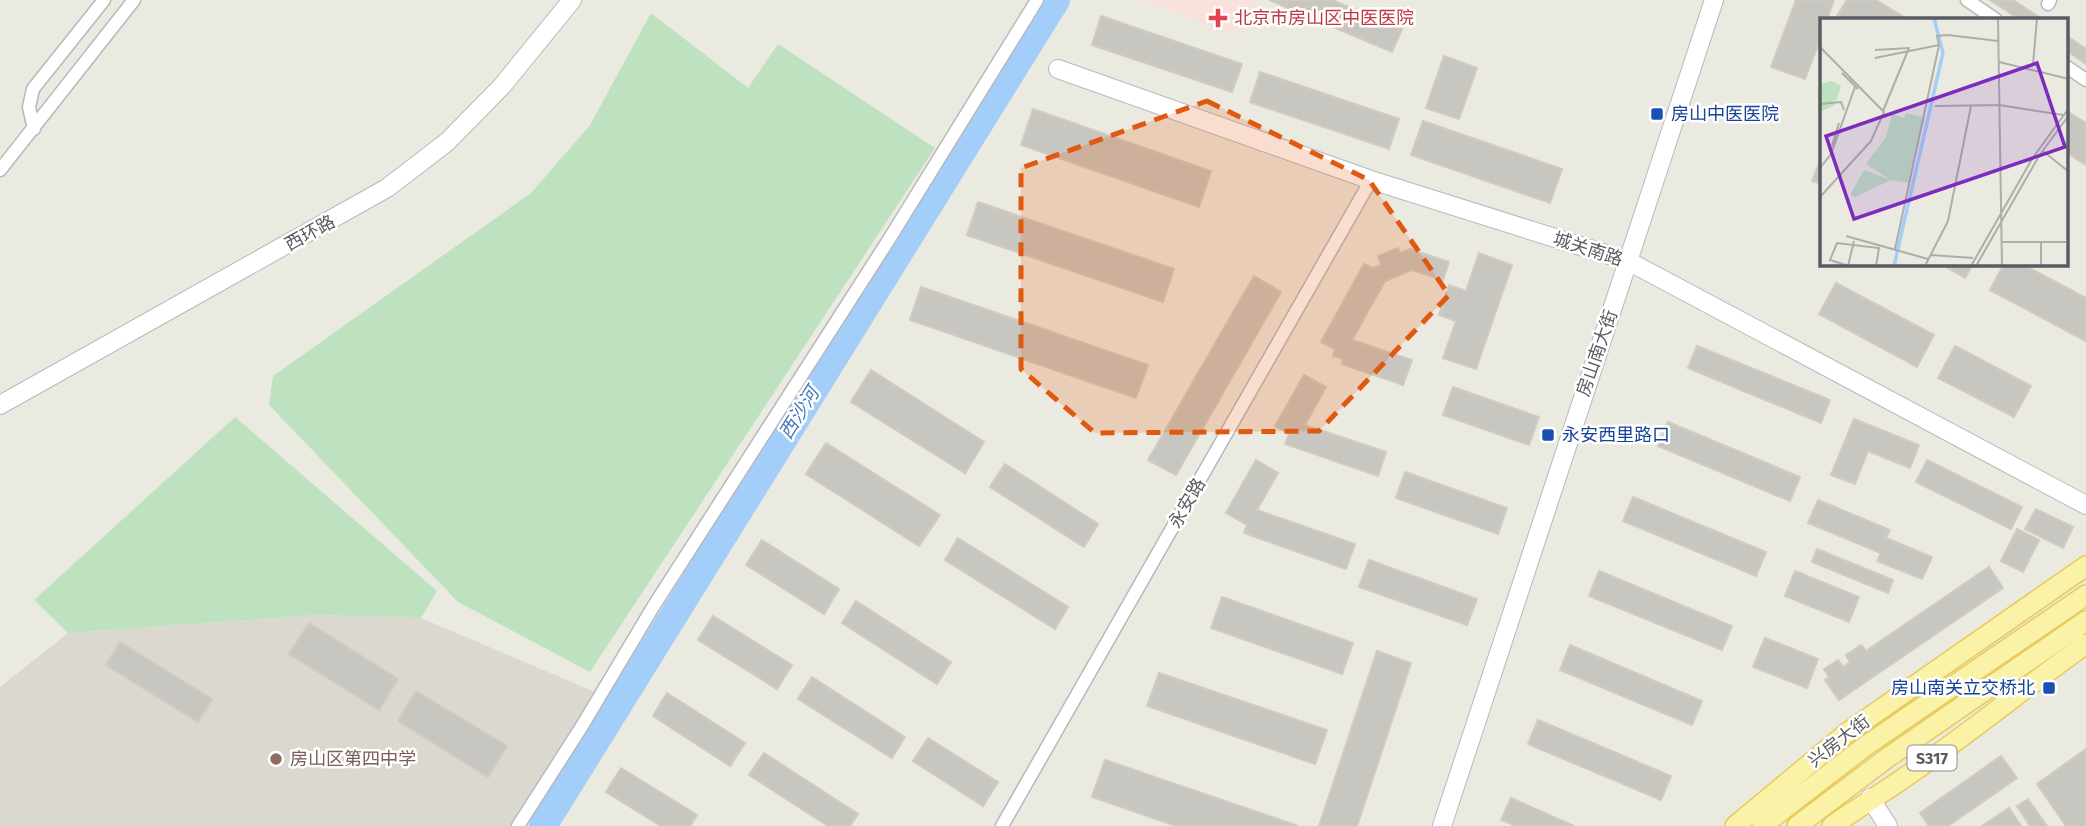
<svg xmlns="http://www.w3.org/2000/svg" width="2086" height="826" font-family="'Fira Sans','Noto Sans SC',sans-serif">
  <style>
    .education { fill: #dbd9cf }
    .medical { fill: #f9e1dc }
    .green { fill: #bee2c0 }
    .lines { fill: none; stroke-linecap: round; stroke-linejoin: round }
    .river { stroke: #a2cef9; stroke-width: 28 }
    .building { fill: #c8c6c0; stroke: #cfccbf; stroke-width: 2 }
    .street-casing { stroke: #b6b8bd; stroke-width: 15 }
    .secondary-casing { stroke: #b6b9bf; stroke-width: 20 }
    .primary-casing { stroke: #e8ca5d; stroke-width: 22 }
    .street { stroke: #fff; stroke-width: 12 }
    .secondary { stroke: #fff; stroke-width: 18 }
    .primary { stroke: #faf2a7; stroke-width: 19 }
    .marked { fill: #e15910; fill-opacity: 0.2; stroke: #e15910; stroke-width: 5; stroke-dasharray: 14 9; stroke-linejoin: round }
    .health-dot { fill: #e0444e; stroke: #fff; stroke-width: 2.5 }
    .transit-dot { fill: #1a4fb4; stroke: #fff; stroke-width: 2.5 }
    .education-dot { fill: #8d6e63; stroke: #fff; stroke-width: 2.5 }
    .labels { text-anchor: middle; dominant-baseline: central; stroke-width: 5; stroke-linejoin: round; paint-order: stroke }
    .shield { fill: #fff; stroke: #8b8d90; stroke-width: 2 }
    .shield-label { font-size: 16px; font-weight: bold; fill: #595c61 }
    .health-label { font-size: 18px; fill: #be3a42; stroke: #fff; text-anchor: start }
    .transit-label { font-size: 18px; fill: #164399; stroke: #fff; text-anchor: start }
    .street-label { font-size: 18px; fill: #595c61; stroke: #fff }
    .education-label { font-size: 18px; fill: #785e54; stroke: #fff; text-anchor: start }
    .water-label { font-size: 19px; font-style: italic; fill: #4778ba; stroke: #fff }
    .inset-river { fill: none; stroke: #a2cef9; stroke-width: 3.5 }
    .inset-road { fill: none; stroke: #adada9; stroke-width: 2 }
    .view { fill: #7b2cbf; fill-opacity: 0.15; stroke: #7b2cbf; stroke-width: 3.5 }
    .inset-edge { fill: none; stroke: #595c61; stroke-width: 3.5 }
  </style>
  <rect width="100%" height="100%" fill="#ebeae0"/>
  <path class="education" d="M318,615L421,618L595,692L510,826H0V687L68,633Z"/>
  <path class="medical" d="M1141,0H1254L1238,36Z"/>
  <path class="green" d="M651,13L748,88L778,44L935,148L590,672L458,602L269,405L273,376L531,193L590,125Z
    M235,417L437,591L421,618L318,615L68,633L34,600Z"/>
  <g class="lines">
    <path class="river" d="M543,826L1056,0"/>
  </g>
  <path class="building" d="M1269,0H1332L1402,29L1392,52Z
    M1796,0H1834L1827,19H1822V35L1805,79L1771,67Z
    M1847,0H1876L1907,19H1835Z
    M1990,0H2013L2042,19H2019Z
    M1101,16L1242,64L1232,92L1092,45Z
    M2067,36L2086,49V64L2067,51Z
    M1444,56L1477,68L1459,119L1426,108Z
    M1260,72L1399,119L1389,149L1250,102Z
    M1033,109L1211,171L1199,207L1021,145Z
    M2067,111L2086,123V165L2067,153Z
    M1423,121L1562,169L1550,203L1411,155Z
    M1822,156V184L1812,181Z
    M978,202L1174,269L1163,302L967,235Z
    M1398,248L1400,253L1410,249L1449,262L1443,280L1412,270L1385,281L1352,340L1412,360L1403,385L1342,364L1343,359L1333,356L1335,349L1321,342L1364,264L1373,268L1381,265L1378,256Z
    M1479,253L1512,265L1476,369L1443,358L1456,321L1439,315L1449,285L1466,291Z
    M1941,264H1973L1965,278Z
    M2004,264H2022L2086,298V341L1990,290Z
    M1254,276L1281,292L1176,475L1148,460Z
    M1836,283L1934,335L1917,367L1819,314Z
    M921,287L1148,365L1136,398L910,320Z
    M1697,346L1830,400L1821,423L1688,368Z
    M1955,346L2031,386L2014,417L1938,378Z
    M871,370L984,442L965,473L851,402Z
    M1304,375L1326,387L1305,425L1386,452L1378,476L1285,444L1289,434L1275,426Z
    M1453,387L1539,417L1529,445L1443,415Z
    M1854,419L1919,445L1910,468L1868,451L1855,484L1831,475Z
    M1668,422L1800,477L1790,501L1658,446Z
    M826,443L940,515L919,546L806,474Z
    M1256,460L1278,473L1257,510L1355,544L1346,569L1244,533L1247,525L1226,513Z
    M1927,460L2022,507L2011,529L1916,482Z
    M1005,464L1098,524L1084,547L990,487Z
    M1405,472L1507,508L1498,534L1396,498Z
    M1633,497L1766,552L1756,576L1623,521Z
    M1818,500L1890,530L1886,538L1932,557L1922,579L1877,561L1881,553L1808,523Z
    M2036,509L2073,527L2063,548L2025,529Z
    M2017,529L2039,540L2023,572L2001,561Z
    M958,538L1068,607L1055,629L945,560Z
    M762,540L839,589L824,614L746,565Z
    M1817,549L1893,580L1888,593L1812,562Z
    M1369,560L1477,599L1467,625L1359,587Z
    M1989,567L2003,588L1839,700L1825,680L1829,677L1824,669L1838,660L1843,667L1850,662L1846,655L1861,645L1866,651Z
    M1599,571L1732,626L1722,650L1589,596Z
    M1795,571L1859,597L1849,622L1785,596Z
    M1222,597L1353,643L1342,674L1211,628Z
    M856,601L951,662L937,684L842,623Z
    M713,616L792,665L777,689L698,640Z
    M309,623L398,679L379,710L289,654Z
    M1765,638L1818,659L1807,688L1753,667Z
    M120,642L212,699L198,722L106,665Z
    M1570,645L1702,701L1692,725L1560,670Z
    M1377,651L1411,663L1357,826H1319Z
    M1159,673L1327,730L1315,764L1147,706Z
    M812,677L905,737L892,758L798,699Z
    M416,691L507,746L488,777L398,721Z
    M667,693L745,743L730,766L653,716Z
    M1538,720L1671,776L1661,800L1528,744Z
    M928,738L998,782L983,806L913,761Z
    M2086,749V826H2066L2037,784Z
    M764,753L858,814L850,826H828L749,775Z
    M2001,756L2017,778L1948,826H1929L1920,813Z
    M1105,760L1298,826H1176L1092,797Z
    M621,768L697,815L690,826H661L606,792Z
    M1511,798L1574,826H1516L1501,820Z
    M2028,799L2047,826H2030L2017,806Z
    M2009,808L2021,826H1982Z"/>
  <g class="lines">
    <g class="street-casing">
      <path id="street" d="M1967,0L1995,19
        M2048,4L2050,0
        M2067,67L2086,80
        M34,129L29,107L33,89L104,0
        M0,170L134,0
        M518,826L582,726L653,607L888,241L1037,0
        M1002,826L1371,180"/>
    </g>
    <g class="secondary-casing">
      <path id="secondary" d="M1058,69L1371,180L1628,261L2086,505
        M0,405L387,188L447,142L502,86L572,0
        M1870,798L1888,826
        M1442,826L1714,0"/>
    </g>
    <g class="primary-casing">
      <path id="primary" d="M1735,826L1848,732L2086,566
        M1762,826L1864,747L2086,595
        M1797,826L1887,758L2086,621
        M1832,826C1857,808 1883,793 1908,775C1969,734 2026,686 2086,644"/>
    </g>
    <use href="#street" class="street"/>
    <use href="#secondary" class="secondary"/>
    <use href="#primary" class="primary"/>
  </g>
  <path class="marked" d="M1207,101L1369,180L1449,295L1319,431L1095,433L1021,369V168Z"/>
  <path class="health-dot" d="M1214.5 7.5h7v7h7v7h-7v7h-7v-7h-7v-7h7z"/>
  <g class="transit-dot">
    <rect x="1650" y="107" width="14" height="14" rx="3.5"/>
    <rect x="1541" y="428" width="14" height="14" rx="3.5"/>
    <rect x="2042" y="681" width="14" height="14" rx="3.5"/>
  </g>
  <circle class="education-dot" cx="276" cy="759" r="7"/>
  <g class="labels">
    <rect class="shield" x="1907.5" y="745.5" width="49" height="25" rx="5"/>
    <g class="shield-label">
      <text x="1932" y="758">S317</text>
    </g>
    <g class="health-label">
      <text x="1234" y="18">北京市房山区中医医院</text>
    </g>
    <g class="transit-label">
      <text x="1671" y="114">房山中医医院</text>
      <text x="1562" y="435">永安西里路口</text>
      <text x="2035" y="688" text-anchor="end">房山南关立交桥北</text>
    </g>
    <g class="street-label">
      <text transform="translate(310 233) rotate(-29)">西环路</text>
      <text transform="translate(1588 249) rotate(18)">城关南路</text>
      <text transform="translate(1597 353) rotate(-71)">房山南大街</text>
      <text transform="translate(1187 503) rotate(-60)">永安路</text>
      <text transform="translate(1839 741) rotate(-38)">兴房大街</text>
    </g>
    <g class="education-label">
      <text x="290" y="759">房山区第四中学</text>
    </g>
    <g class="water-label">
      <text transform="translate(799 413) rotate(-58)">西沙河</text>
    </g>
  </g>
  <g transform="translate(1820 18)">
    <rect width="248" height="248" fill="#ebeae0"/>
    <path d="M12,63L21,68L15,87L0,94V66ZM86,95L105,100L89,165L71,162L35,179L30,177L44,152L69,161L46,146L66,119L72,96L84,100Z" fill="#bee2c0"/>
    <path class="inset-river" d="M74,248L123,35L114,0"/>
    <path class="inset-road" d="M178,0L182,248M0,29L64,94L51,123L0,179M55,32L89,30L63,93M55,40L119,27L117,18L128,17L178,23M179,44L249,61M213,47L217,0M22,55L38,71M0,86L21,84L24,92M115,88L179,87L243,97M12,128L19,105M223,133L249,154M0,150L11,136L35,69M26,218L108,241M221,223V248M182,224H246M75,231L119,27M111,237L153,240M28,248L34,223M29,248L10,242L17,225L59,230L56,248M105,248L128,203L151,88M151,248L212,141L249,90M156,248L219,138L249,97"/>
    <path class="view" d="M217,45L245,129L34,201L6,118Z"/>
    <rect width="248" height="248" class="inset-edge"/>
  </g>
</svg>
